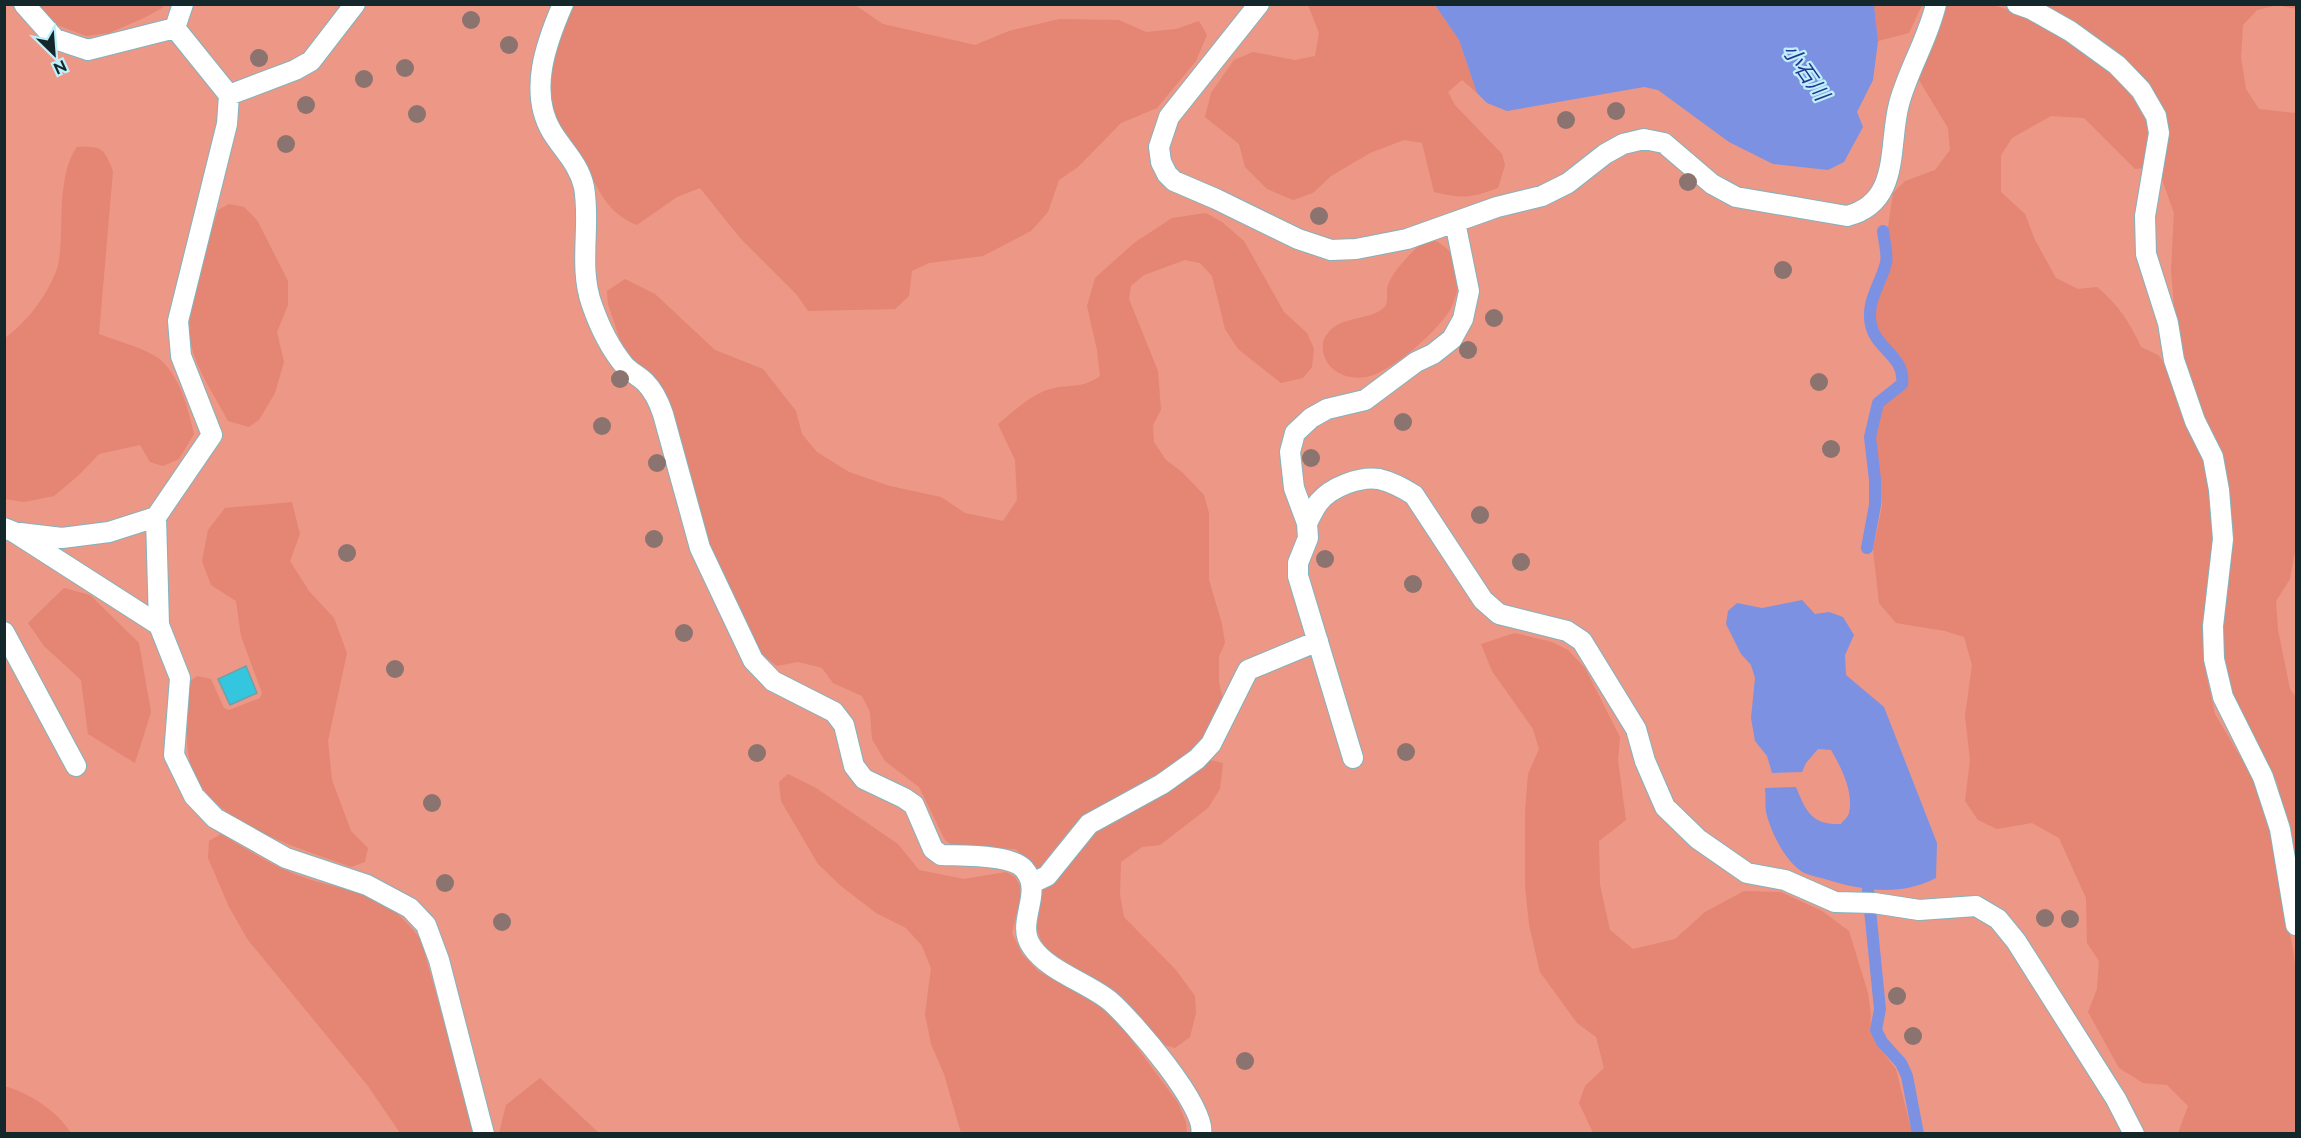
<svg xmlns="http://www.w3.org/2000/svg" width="2301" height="1138" font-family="Raleway,'Noto Sans JP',sans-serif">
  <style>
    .green { fill: #ed9786 }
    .forest { fill: #e58573 }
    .water { fill: #7c91e1 }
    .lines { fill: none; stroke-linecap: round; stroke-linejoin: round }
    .stream { stroke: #7c91e1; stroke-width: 12 }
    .building { fill: #34c6de; stroke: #6fa0aa; stroke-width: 1.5 }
    .service-casing { stroke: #82b3bd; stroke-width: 22 }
    .service { stroke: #fff; stroke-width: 20 }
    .tree { fill: #8b7370 }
    .labels { text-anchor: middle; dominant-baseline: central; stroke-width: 4.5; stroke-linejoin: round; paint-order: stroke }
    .water-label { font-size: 21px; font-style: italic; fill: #28328f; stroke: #bdf0fb }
  </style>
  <rect width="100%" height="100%" fill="#b0e3ee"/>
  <path class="green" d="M5,5H2296V1133L5,1134Z"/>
  <path class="forest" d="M38,5H164L162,8L144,18L109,33L86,36L57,25Z
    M573,5H855L883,24L975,45L1009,31L1059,19L1119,20L1146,32L1176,29L1199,21L1207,35L1196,61L1157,108L1121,123L1078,167L1059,180L1048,212L1031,231L983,256L929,263L912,271L909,296L895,309L808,311L797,295L740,238L700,188L677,197L637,225C607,213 600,192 585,164C578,150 566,139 559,125C539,89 557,39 573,5Z
    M1308,5H1435L1459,40L1477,93L1462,80L1448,92L1455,105L1502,154L1505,165L1498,188C1470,198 1463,199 1434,192L1422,143L1404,140L1370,153L1331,176L1313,193L1293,200L1267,189L1245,167L1239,144L1205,117L1211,93L1234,60L1253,52L1295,60L1315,56L1319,33Z
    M1874,5V4L1922,5L1909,33L1878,41Z
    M1945,5C1960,5 1977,2 1991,5C2042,16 2116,65 2141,111C2145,118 2151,128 2151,136C2151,147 2147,158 2145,168L2135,169L2084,118L2051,116L2012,138L2001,155V192L2025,214L2035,240L2056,278L2078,289L2097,287C2118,304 2130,323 2141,347L2158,355L2168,368L2205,467L2213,511L2212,555L2204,635L2206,674L2215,714L2254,780L2269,830L2293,949L2296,975V1133H2178L2188,1106L2167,1085L2143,1083L2119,1068L2088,1012L2097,989L2099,961L2087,943L2086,898L2059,838L2032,823L1997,829L1978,820L1965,801L1970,760L1965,716L1972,665L1964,637L1945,631L1896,623L1879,603L1873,549L1882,506L1874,438L1881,406L1903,388L1906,375L1901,357L1879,335L1875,324L1872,305L1891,261L1888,227L1893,193L1905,181L1935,170L1950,150L1948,128L1919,80Z
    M2046,5H2296V9L2278,5L2257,10L2243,25L2241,58L2246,89L2259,109L2296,113V546L2290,579L2276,601L2278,630L2290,689L2296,697V871L2277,782L2236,702L2224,670L2223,638L2231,502L2222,460L2183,360L2175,318L2171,270L2174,213L2160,174L2165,122L2075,23Z
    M77,147C102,146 104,148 113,171L99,334C117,341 138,346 155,356C179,371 188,408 194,434L179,459L163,466L150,462L140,445L99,454L79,475L54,496L24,502L5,499V338C27,322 47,296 57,269C62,253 61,218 62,200C64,182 66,162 77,147Z
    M229,204L244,207L257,220L288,281V305L277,332L284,362L275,393L259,420L249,427L228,421C217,400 202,378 194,355C179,311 205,253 218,210Z
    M1206,213L1222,222L1244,241L1284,312L1307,333L1314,349L1312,367L1303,378L1281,383L1238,349L1225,329L1212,276L1200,263L1185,260L1144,275L1131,286L1129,299L1158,371L1161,410L1153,425L1154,442L1166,460L1182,472L1204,495L1209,513V580L1222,624L1225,643L1219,656V682L1224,704L1207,738L1162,777L1090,814L1072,827L1036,872L1025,857L1015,849L954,847L945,840L919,787L885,761L872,739L870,712L862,696L833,683L822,668L798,662L777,666L758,651L708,550L670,402L654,378L634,361L620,340L608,304L607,291L625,279L655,294L715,350L763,369L796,411L802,434L817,452L849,472L890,486L941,497L965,513L1003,521L1017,500L1015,460L998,424C1013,412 1030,395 1050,389C1069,384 1083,389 1100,376L1097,350L1087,306L1095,278L1134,243L1172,218Z
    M1436,241C1443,245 1452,252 1456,260C1462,276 1457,302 1446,316C1429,338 1401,362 1376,374C1358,382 1333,377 1325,358C1322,350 1321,340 1328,333C1342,316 1364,321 1381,310C1391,304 1385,294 1388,285C1394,269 1411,254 1422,242Z
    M292,502L300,534L290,561L309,591L334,618L347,653L328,741L332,780L351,831L368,848L365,862L351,867C296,846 203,823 189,758C185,738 188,705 188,683L197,676L211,679L224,708L229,710L260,698L262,693L241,636L236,601L211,585L202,561L208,530L225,508Z
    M64,588L90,595L139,643L151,712L135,763L88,734L81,680L44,646L28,623Z
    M1515,633L1552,642L1568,650L1585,668L1620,737L1618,760L1626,820L1599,841L1600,885L1610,930L1633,949L1675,939L1705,912L1744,891L1781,892L1822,911L1849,931L1868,993L1871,1014L1870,1032L1877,1045L1896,1069L1912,1133H1593L1579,1103L1585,1086L1604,1068L1596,1037L1577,1023L1540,972L1529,925L1525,885V812L1528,774L1539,749L1533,729L1492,671L1481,644Z
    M1210,760L1223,763L1220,789L1208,808L1160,845L1142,847L1121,862L1120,895L1124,917L1176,970L1195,996L1196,1013L1190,1037L1175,1048L1161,1044L1108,988L1044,948L1034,922L1040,890L1101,825L1167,788Z
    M788,774L816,788L898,844L919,870L964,879L1006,872L1015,877L1020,886V901L1012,933L1022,954L1038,971L1073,989L1102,1008L1125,1031L1178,1103L1186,1122L1187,1133H961L944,1074L931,1044L925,1014L931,968L922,946L906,928L876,913L841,886L818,864L781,801L779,782Z
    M221,834C243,847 266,862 290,872C346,896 380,883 421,940L475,1133H400L368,1086L248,940L229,907L208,858L209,841Z
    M540,1078L599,1133H499L506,1105Z
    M4,1086C31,1094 56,1110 71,1133H5Z"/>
  <path class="water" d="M1435,5H1874L1878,41L1873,80L1857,112L1863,127L1844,162L1828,170L1773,164L1729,142L1658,90L1644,87L1507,111L1487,103L1477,93L1459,40Z
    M1802,600L1815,614L1829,612L1843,617L1854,635L1845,655L1846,675L1884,707L1937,843L1936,878C1901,896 1864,891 1828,880C1820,877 1808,876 1801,871C1784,859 1771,832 1766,812C1765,804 1766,796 1765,788L1796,787C1806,812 1812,825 1841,824C1843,821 1848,817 1849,813C1854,792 1841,767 1831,750L1818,749L1806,763L1802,772L1772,773L1767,756L1755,741L1751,718L1755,678L1751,665L1741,654L1726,624L1728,611L1737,603L1762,608Z"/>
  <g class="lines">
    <path class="stream" d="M1867,548L1875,505V480L1870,437L1878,403L1902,384C1906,357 1876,349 1871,325C1866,301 1880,286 1886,263C1888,254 1884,241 1883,231
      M1871,874L1868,890L1880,1009L1876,1030L1882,1042L1901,1063L1907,1076L1918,1134"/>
  </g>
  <path class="building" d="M246,666L257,693L230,705L218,679Z"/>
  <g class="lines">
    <g class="service-casing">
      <path id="service" d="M24,4L55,39L88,50L175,28L229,95L227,124L178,321L181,356L212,435L156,517L159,625L180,678L174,755L194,796L215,818L286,858L367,885L410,908L426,925L439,960L484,1134
        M563,4C546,43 528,92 552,132C563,150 579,164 584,187C591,225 578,267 592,305C599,325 610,348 624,365C630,372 639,376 645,382C654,391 659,402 663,414L700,548L753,660L773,681L834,712L844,725L854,766L864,779L904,798L914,805L933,849L941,855C961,856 1011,854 1024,869C1045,893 1014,922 1032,947C1048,971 1088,983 1110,1001C1131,1019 1208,1108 1201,1134
        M1259,4L1169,117L1159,147L1161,162L1167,174L1174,181L1216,199L1298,239L1331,250L1356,249L1407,239L1497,207L1542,196L1568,183L1605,154L1623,144L1644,139L1664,143L1712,184L1736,197L1847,216C1901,203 1888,145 1899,104C1908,70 1928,39 1936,4
        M2017,4L2031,9L2070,31L2117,65L2141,90L2156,116L2159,133L2145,216L2146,254L2168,323L2174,360L2195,421L2213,457L2219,490L2223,539L2213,626L2214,659L2223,697L2263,777L2280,829L2296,925
        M175,28L183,4
        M229,95L295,70L311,61L355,4
        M1307,523C1311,516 1314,508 1319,502C1331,487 1360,476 1379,479C1392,482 1403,488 1414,495L1483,600L1499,614L1567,631L1582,641L1636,729L1645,761L1665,807L1698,839L1747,873L1785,880L1835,902L1874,903L1919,910L1976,906L1998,919L2016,941L2116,1099L2134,1134
        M4,528L14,532L159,625
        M20,533L62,538L109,532L156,517
        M4,632L76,766
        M1353,758L1298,576V563L1308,538L1307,523L1294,488L1290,452L1295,433L1311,418L1327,409L1365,400L1416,362L1433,354L1452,339L1463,319L1469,291L1455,222
        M1032,883L1047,876L1089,824L1162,784L1197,759L1211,744L1248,670L1318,641"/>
    </g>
    <use href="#service" class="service"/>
  </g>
  <g class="tree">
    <circle cx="471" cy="20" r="9"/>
    <circle cx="509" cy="45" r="9"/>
    <circle cx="259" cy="58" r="9"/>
    <circle cx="405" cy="68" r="9"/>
    <circle cx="364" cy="79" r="9"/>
    <circle cx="306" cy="105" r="9"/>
    <circle cx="1616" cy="111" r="9"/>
    <circle cx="417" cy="114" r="9"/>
    <circle cx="1566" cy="120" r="9"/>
    <circle cx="286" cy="144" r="9"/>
    <circle cx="1688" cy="182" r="9"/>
    <circle cx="1319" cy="216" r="9"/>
    <circle cx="1783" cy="270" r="9"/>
    <circle cx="1494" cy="318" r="9"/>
    <circle cx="1468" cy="350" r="9"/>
    <circle cx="620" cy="379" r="9"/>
    <circle cx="1819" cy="382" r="9"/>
    <circle cx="1403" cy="422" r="9"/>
    <circle cx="602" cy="426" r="9"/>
    <circle cx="1831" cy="449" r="9"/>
    <circle cx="1311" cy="458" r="9"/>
    <circle cx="657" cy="463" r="9"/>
    <circle cx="1480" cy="515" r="9"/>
    <circle cx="654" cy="539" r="9"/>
    <circle cx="347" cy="553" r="9"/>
    <circle cx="1325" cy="559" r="9"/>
    <circle cx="1521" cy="562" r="9"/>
    <circle cx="1413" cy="584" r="9"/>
    <circle cx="684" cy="633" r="9"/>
    <circle cx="395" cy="669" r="9"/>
    <circle cx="1406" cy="752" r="9"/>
    <circle cx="757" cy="753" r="9"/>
    <circle cx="432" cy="803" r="9"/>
    <circle cx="445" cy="883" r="9"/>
    <circle cx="2045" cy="918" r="9"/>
    <circle cx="2070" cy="919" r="9"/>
    <circle cx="502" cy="922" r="9"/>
    <circle cx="1897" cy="996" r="9"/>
    <circle cx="1913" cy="1036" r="9"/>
    <circle cx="1245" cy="1061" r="9"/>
  </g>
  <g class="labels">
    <g class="water-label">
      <text transform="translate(1806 72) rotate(55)">小石川</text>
    </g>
  </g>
  <rect width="2301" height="1138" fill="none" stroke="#14282c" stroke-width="12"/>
  <g transform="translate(54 54) rotate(155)" stroke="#bdf0fb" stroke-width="4.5" paint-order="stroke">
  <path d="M0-4.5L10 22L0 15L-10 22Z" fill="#14282c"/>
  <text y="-9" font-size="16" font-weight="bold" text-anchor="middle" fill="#14282c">N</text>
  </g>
</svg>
